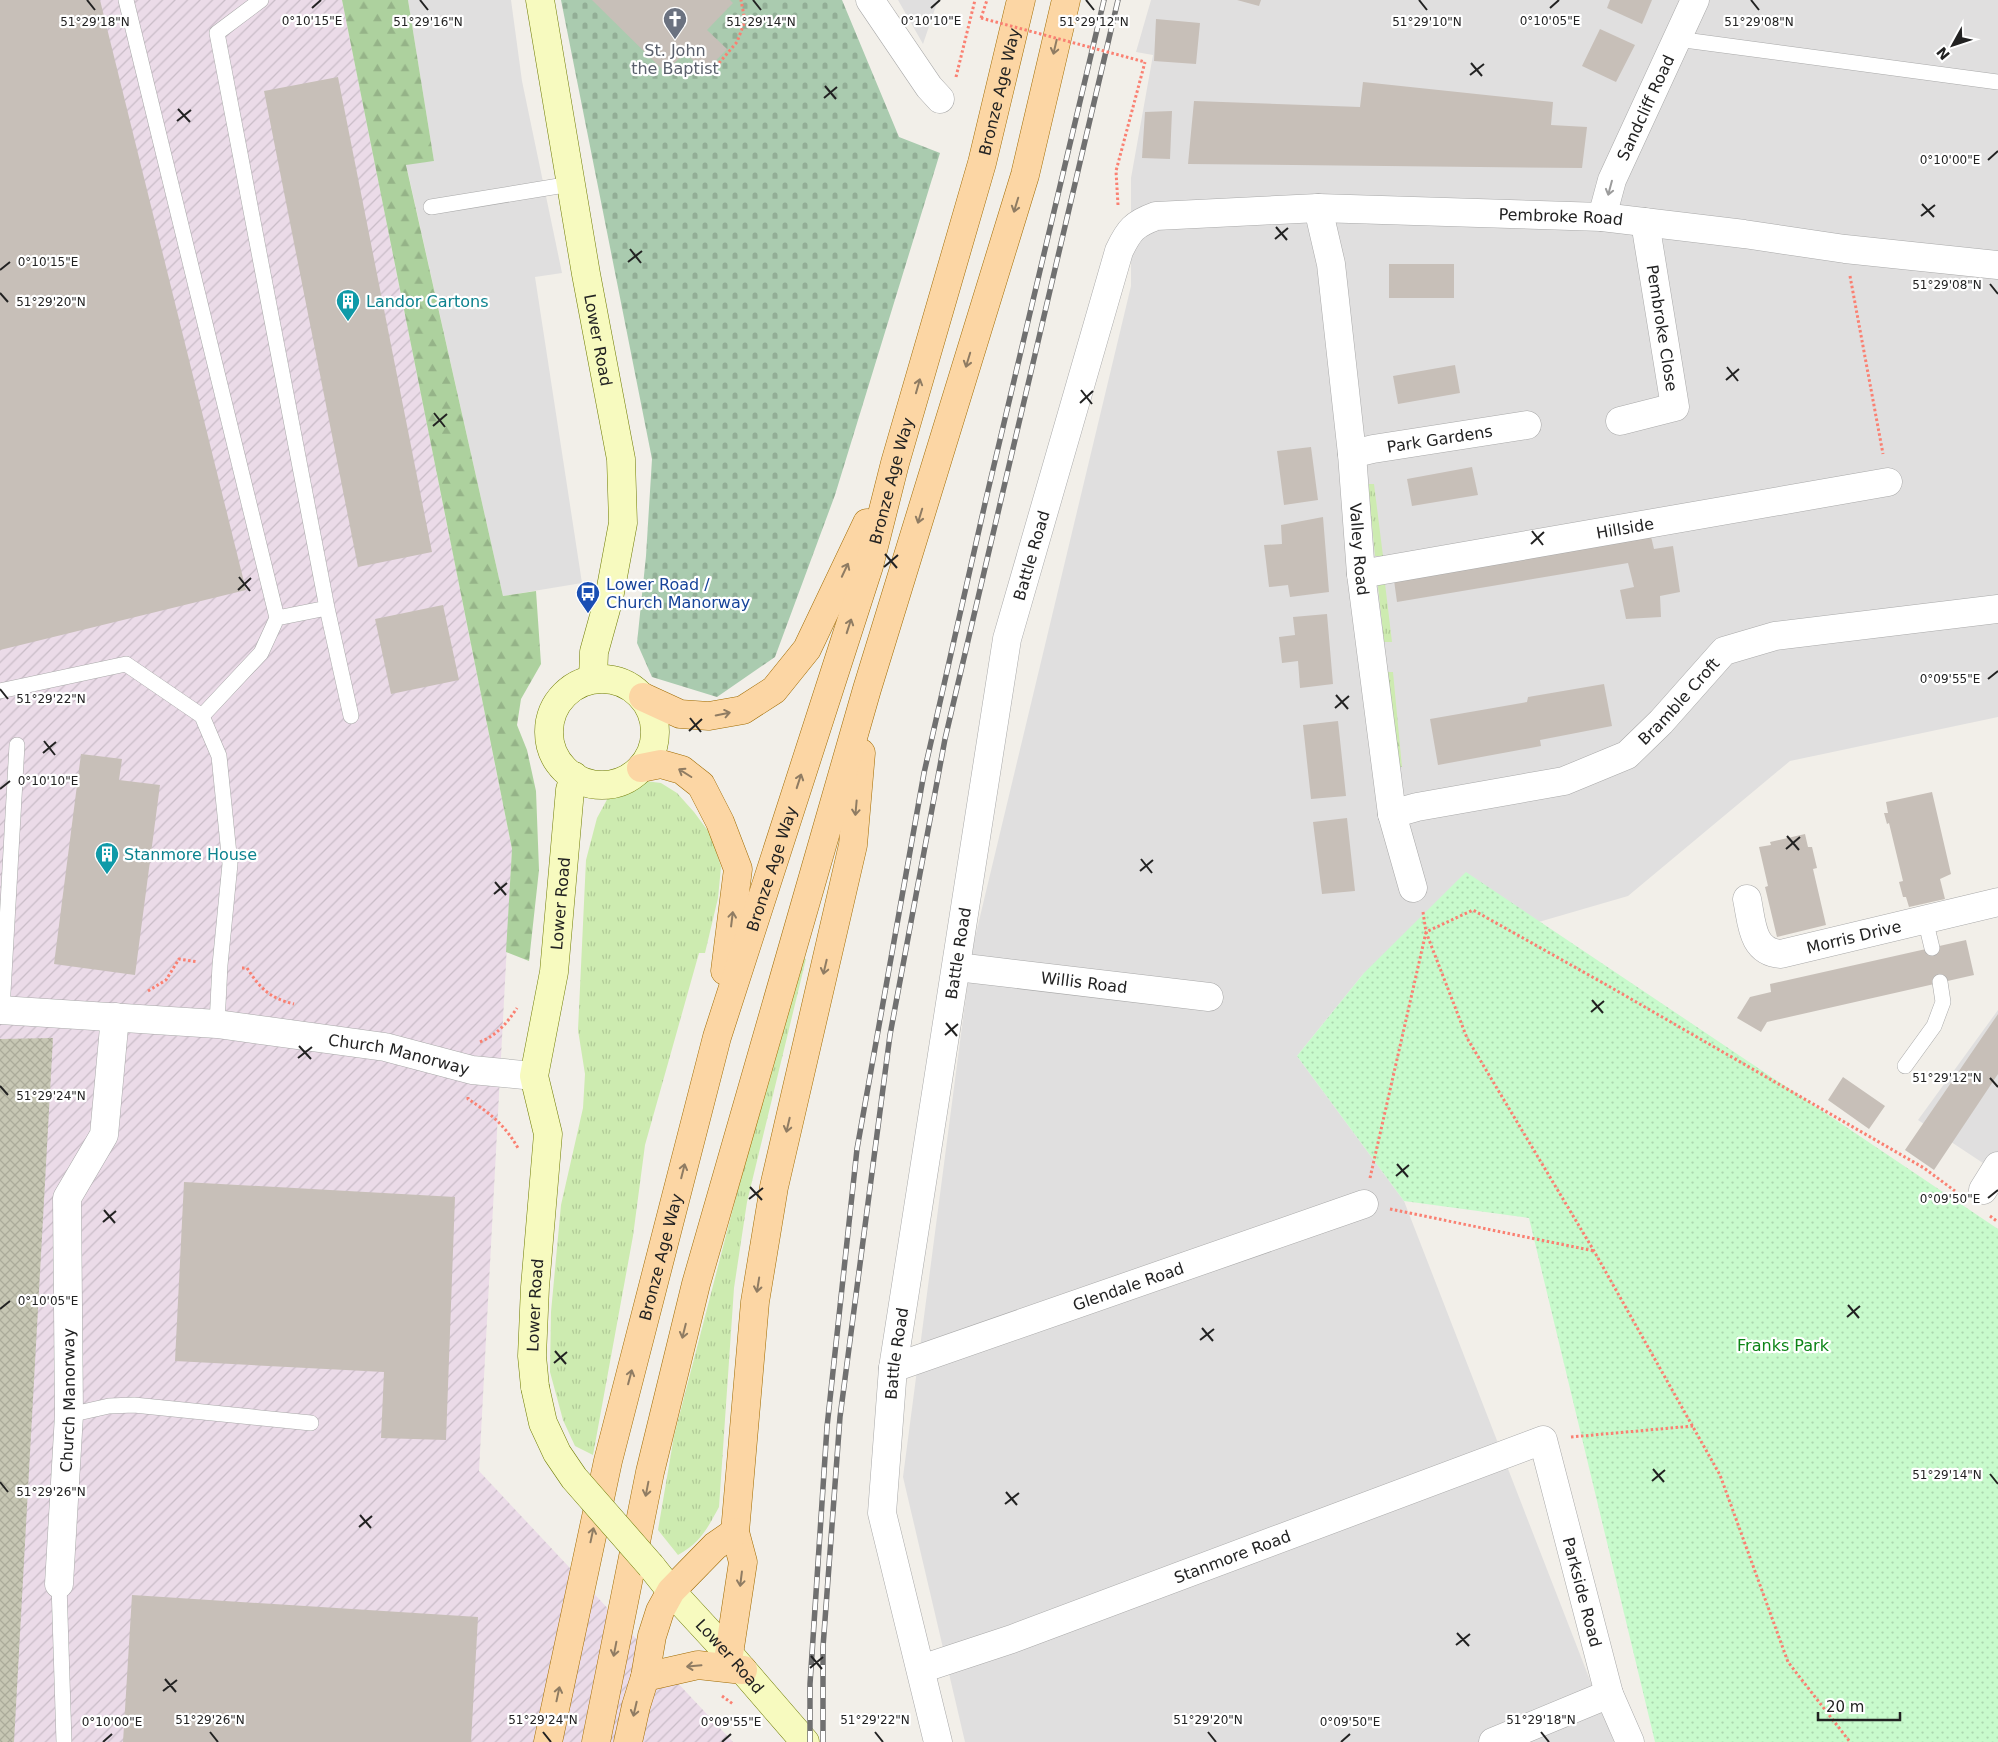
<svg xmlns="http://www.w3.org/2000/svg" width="1998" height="1742" font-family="'DejaVu Sans',sans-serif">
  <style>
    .residential { fill: #e0dfdf }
    .industrial { fill: url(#industrial-furrows) }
    .construction { fill: url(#construction-cross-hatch) }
    .grass { fill: url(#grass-tufts) }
    .forest { fill: url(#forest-firs) }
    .cemetery { fill: url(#cemetery-stones) }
    .park { fill: url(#park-dots) }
    .building { fill: #c7bfb8 }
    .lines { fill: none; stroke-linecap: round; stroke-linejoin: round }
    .lane-casing { stroke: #a9a9a9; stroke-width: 16 }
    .street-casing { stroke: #a9a9a9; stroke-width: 29 }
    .secondary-casing { stroke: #707d05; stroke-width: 29 }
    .primary-casing { stroke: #a06b00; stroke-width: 29 }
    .path { stroke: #fa8072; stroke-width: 3; stroke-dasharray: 2.5 2.5; stroke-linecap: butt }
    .lane { stroke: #fff; stroke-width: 15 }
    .street { stroke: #fff; stroke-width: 28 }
    .secondary { stroke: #f7fabf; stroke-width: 28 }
    .primary { stroke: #fcd6a4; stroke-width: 28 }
    .rail-casing { stroke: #707070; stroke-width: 5.5 }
    .rail { stroke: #fff; stroke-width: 4; stroke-dasharray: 11; stroke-linecap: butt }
    .secondary-bridge-casing { stroke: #707d05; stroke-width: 29; stroke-linecap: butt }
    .path-bridge { stroke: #fa8072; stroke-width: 3; stroke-dasharray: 2.5 2.5; stroke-linecap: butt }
    .secondary-bridge { stroke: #f7fabf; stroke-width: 28 }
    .oneway { stroke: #8f7c63 }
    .oneway2 { stroke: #9c9c9c }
    .ticks { fill: none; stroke: #222; stroke-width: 2 }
    .labels { text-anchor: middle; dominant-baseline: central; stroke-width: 4.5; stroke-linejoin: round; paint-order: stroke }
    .worship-label { font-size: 16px; fill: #5b616d; stroke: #fff }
    .street-label { font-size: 16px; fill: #222; stroke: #fff }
    .culture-label { font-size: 16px; fill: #0d838f; stroke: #fff; text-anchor: start }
    .transit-label { font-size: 16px; fill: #164399; stroke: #fff; text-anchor: start }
    .park-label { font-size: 16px; fill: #0c8416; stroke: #fff }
    .ticks-label { font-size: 12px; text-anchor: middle; fill: #222; stroke: #fff; stroke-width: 4.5; stroke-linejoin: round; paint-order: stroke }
  </style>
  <defs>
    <pattern id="industrial-furrows" width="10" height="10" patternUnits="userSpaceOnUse" patternTransform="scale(1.25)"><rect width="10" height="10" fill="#ebdbe8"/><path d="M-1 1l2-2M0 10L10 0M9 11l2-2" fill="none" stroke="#c9bcc7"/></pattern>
    <pattern id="construction-cross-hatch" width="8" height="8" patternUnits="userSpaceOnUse" patternTransform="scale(1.25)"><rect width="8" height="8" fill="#c7c7b4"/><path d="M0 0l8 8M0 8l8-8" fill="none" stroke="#abab9a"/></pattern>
    <pattern id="grass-tufts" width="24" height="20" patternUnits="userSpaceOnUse" patternTransform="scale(1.25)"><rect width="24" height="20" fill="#cdebb0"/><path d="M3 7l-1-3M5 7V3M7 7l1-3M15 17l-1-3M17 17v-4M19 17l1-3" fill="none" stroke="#b0c997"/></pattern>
    <pattern id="forest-firs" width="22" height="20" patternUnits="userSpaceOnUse" patternTransform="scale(1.25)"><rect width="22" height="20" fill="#add19e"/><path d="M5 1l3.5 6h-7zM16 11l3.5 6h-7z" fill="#95b388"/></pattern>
    <pattern id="cemetery-stones" width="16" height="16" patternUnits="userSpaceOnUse" patternTransform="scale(1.25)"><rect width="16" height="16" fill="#aacbaf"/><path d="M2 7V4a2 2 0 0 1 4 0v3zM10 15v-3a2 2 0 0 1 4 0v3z" fill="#92ae96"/></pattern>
    <pattern id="park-dots" width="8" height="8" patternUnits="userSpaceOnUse" patternTransform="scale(1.25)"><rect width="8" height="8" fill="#c8facc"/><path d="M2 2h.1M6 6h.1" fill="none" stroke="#acd6af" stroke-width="1.8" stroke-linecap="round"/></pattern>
  </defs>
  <rect width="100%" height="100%" fill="#f2efe9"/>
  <path class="residential" d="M408,0H511L522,81L562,273L535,277L582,583L503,596L406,164L434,161Z
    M898,0H938L923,44Z
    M1151,0H1998V717L1790,761L1628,896L1364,973L1297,1056L1404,1201L1614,1742H965L903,1477L972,950L1131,286V178L1153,55L1136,52Z
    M1998,1010V1173L1918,1120Z"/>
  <path class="industrial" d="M0,0H342L512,850L479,1471L733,1742H0Z"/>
  <path class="construction" d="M53,1038L14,1742H0V1039Z"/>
  <path class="grass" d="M1368,484H1374L1383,556H1375Z
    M1384,575L1392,642H1384L1377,577Z
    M1386,672H1393L1402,767L1396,766Z
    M645,781L661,783L677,793L694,812L711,835L721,867L718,898L705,953H699L645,1145L633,1236L593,1455L575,1446L563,1420L550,1372L551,1312L561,1205L583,1108L585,1074L578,1030L586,860L597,818L610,794L626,785Z
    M798,958L806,959L747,1202L734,1288L719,1507C707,1529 701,1542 678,1555L658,1530L674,1436Z"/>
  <path class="forest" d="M342,0H408L434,161L406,165L503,596L536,591L541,664L521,699L517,725L527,750L536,791L539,870L529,961L506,952L512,849Z"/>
  <path class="cemetery" d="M561,0H842L899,137L940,153L835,495L775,657L717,697L652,677L637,643L646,556L652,459Z"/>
  <path class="park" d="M1466,872L1998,1229V1742H1655L1529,1218L1404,1201L1297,1056L1364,973Z"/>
  <path class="building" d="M0,0H100L246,590L0,650Z
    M592,0H730L733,3L707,30L727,49L705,72L685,53L665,72Z
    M1237,0H1261L1259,6Z
    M1610,0H1652L1642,24L1607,8Z
    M1156,19L1200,23L1196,64L1154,61Z
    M1600,29L1635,45L1616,82L1582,66Z
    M338,77L432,552L358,567L264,91Z
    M1363,82L1553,102L1551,125L1587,127L1582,168L1188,164L1194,101L1360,107Z
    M1172,111L1170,159L1142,158L1145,112Z
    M1389,264H1454V298H1389Z
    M1455,365L1460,393L1398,404L1393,376Z
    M1311,447L1318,500L1284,505L1277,451Z
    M1472,467L1478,495L1412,506L1407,479Z
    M1323,517L1329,592L1290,597L1288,585L1269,587L1264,545L1282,544L1281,525Z
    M1649,528L1654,549L1673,546L1680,592L1660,596L1661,617L1626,619L1620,590L1634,587L1628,563L1397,602L1393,573Z
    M443,605L459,680L391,694L375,619Z
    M1327,614L1333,684L1300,688L1298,661L1282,663L1279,637L1295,635L1293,617Z
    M1604,684L1612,726L1540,740L1541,746L1438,765L1430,719L1527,702L1528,697Z
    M1338,721L1346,796L1311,799L1303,725Z
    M81,754L122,759L119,780L160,785L135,975L54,964Z
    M1932,792L1951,874L1940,879L1945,899L1909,907L1906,897H1903L1899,882L1903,881L1889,823L1887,824L1884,813H1888L1886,802Z
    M1347,818L1355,891L1322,894L1313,822Z
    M1805,834L1808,847H1812L1817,868L1813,869L1826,925L1777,937L1765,887L1768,886L1759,847L1771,845L1770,842Z
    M1966,940L1974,975L1767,1022L1761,1032L1737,1018L1750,997L1771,992L1770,984Z
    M1998,1014V1074L1934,1170L1905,1150Z
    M1843,1077L1885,1106L1869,1129L1828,1100Z
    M184,1182L455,1197L446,1440L381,1438L384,1372L175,1361Z
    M132,1595L478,1617L471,1742H123Z"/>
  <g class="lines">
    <g class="lane-casing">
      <path id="lane" d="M126,0L277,618L261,653L202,716
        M261,0L217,33L327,608L351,716
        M1677,39L1998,82
        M431,207L571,184
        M277,618L327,608
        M0,691L126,664L202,716L219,756L230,864L220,965L217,1024
        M1925,919L1932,948
        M2,1010L17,745
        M1905,1066L1934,1026L1943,1002L1940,982
        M69,1415L109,1406L134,1405L311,1423
        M59,1584L64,1742"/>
    </g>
    <g class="street-casing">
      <g id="street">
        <path d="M870,0L929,87L940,99"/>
        <path id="s1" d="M1318,208L1331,264L1352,454L1361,574L1392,814L1413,888"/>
        <path id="s2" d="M1602,217L1612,180L1695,0"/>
        <path d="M1620,421L1675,407L1645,222"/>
        <path id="s3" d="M1352,454L1373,449L1527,425"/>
        <path id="s4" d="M1361,574L1888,482"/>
        <path id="s5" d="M1392,814L1417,807L1564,781L1627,755L1661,722L1724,651L1775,636L1998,609"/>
        <path id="s6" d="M1747,899C1752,922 1751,952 1781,954L1998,902"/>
        <path id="s7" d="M957,967L1209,997"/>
        <path id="s8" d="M0,1010L217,1024L385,1047L472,1070L534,1076"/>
        <path d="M1983,1190L1998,1166"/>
        <path id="s9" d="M893,1368L1364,1204"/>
        <path id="s10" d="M59,1584L69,1415L67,1198L104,1135L115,1017"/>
        <path id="s11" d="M921,1669L1012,1639L1543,1440L1609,1694L1630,1742"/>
        <path id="s12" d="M938,1742L882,1513L893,1368L1007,639L1119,251C1129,230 1134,224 1156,216L1318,208L1602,217L1744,234L1845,249L1998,265"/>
        <path d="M1493,1742L1609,1694"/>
      </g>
    </g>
    <g class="secondary-casing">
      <g id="secondary">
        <path id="s13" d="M540,0L586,274L621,459L623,523L609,598L594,652L593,679"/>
        <circle cx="602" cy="732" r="53"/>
        <path id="s14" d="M535,1387L532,1356L535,1287L548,1134L534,1076L554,972L570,790L574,776"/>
        <path id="s15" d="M651,1566L671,1591L729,1654L805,1742"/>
      </g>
    </g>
    <g class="primary-casing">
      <g id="primary">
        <path d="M643,697L680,714L709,716L743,710L774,690L807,649L867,523"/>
        <path d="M641,768L661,764L682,770L701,785L720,822L738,869L725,971"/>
        <path d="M729,1654L743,1562L735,1532L755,1302L774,1187L853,845L861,753"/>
        <path d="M645,1677L698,1665L743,1670"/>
        <path id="s16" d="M548,1742L608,1461L717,1037L869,566L895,463L982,163L1021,0"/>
        <path d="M596,1742L650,1472L696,1284L867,689L1025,175L1066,0"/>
        <path d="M628,1742L636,1706L645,1677L652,1636L660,1611L671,1591L715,1546L735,1532"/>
      </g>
    </g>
    <path class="path" d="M981,18L987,0
      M719,63L737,42L745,21L741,0
      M956,77L975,0
      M1118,205L1116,171L1145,62
      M1850,276L1883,454
      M1423,912L1426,932L1467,1038L1594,1251L1720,1475L1788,1662L1850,1742
      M242,968H247C260,988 269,998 294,1004
      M148,991L166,980L179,959L198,962
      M480,1042C497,1035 507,1023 517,1008
      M468,1097V1099C491,1114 504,1124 518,1148
      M1370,1178L1426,932L1473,910L1612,988L1924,1168L1955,1191
      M1390,1209L1594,1251
      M1990,1216L1998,1222
      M1571,1437L1693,1426
      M722,1696L733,1704"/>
    <use href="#lane" class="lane"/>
    <use href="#street" class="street"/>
    <use href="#secondary" class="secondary"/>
    <use href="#primary" class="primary"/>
    <g class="rail-casing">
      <path id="rail" d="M810,1742V1684L827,1427L857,1149L924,773L986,499L1104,0
        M823,1742V1647L840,1417L890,1035L945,739L1118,0"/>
    </g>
    <use href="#rail" class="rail"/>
    <g class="secondary-bridge-casing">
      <path id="secondary-bridge" d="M535,1387L543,1423L557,1453L574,1478L651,1566"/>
    </g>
    <path class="path-bridge" d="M981,18L1145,62"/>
    <use href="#secondary-bridge" class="secondary-bridge"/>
  </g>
  <defs><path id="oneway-shaft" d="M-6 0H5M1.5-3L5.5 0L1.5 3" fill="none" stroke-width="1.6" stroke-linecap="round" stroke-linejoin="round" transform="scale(1.25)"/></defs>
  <g class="oneway">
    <use href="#oneway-shaft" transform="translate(1055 47) rotate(103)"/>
    <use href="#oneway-shaft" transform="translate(1016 205) rotate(107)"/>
    <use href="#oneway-shaft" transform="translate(968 360) rotate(107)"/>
    <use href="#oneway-shaft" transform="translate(918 386) rotate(-74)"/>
    <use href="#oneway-shaft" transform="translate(920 516) rotate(107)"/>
    <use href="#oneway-shaft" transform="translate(845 570) rotate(-65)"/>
    <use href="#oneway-shaft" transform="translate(849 626) rotate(-72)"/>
    <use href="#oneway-shaft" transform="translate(723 714) rotate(-11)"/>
    <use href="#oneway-shaft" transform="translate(685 773) rotate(-148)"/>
    <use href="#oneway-shaft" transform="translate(799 781) rotate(-72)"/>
    <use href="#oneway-shaft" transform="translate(856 808) rotate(95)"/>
    <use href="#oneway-shaft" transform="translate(732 919) rotate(-83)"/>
    <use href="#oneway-shaft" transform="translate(825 967) rotate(103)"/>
    <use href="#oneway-shaft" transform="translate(788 1125) rotate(103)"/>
    <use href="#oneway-shaft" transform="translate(683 1171) rotate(-76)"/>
    <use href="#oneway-shaft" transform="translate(758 1285) rotate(99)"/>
    <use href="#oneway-shaft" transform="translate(684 1331) rotate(104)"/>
    <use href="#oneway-shaft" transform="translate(630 1377) rotate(-75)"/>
    <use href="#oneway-shaft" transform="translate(647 1489) rotate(101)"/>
    <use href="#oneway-shaft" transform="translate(592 1535) rotate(-78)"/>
    <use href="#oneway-shaft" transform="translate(741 1579) rotate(97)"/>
    <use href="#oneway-shaft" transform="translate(615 1649) rotate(101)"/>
    <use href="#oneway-shaft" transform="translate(694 1666) rotate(175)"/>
    <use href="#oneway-shaft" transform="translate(558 1694) rotate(-78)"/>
    <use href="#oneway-shaft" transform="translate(635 1709) rotate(103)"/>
  </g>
  <use class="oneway2" href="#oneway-shaft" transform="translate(1610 188) rotate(105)"/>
  <path class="ticks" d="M87,0L95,10M420,0L428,10M753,0L761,10M1086,0L1094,10M1419,0L1427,10M1751,0L1759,10M312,8L321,0M931,8L940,0M1550,8L1559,0M1471,63L1482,76M1470,75L1484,64M825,86L836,99M824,98L837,87M178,109L190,122M177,121L191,110M1988,160L1998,151M1922,204L1934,217M1921,216L1935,205M1276,227L1287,240M1275,239L1288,228M630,249L641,263M628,262L642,251M0,270L10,262M1990,284L1998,294M0,293L8,302M1727,367L1738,381M1726,380L1739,369M1081,390L1092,404M1080,403L1093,391M434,413L445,427M433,426L447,414M1532,531L1543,545M1531,544L1544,532M885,554L897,568M884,567L898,555M239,577L250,591M238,590L251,578M1988,679L1998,671M0,689L8,699M1336,695L1348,709M1335,708L1349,696M690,718L701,732M689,731L702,719M44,741L55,755M43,753L56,742M0,789L10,781M1787,836L1799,850M1786,849L1800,837M1141,859L1152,873M1140,871L1153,860M495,882L506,895M494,894L507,883M1592,1000L1603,1013M1591,1012L1604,1001M946,1023L957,1036M945,1035L958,1024M299,1046L311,1059M298,1058L312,1047M1990,1078L1998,1087M0,1086L8,1095M1397,1164L1408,1177M1396,1176L1409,1165M750,1187L762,1200M1988,1198L1998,1190M749,1199L763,1188M104,1210L115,1223M103,1222L116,1211M1848,1305L1859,1318M0,1309L10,1301M1847,1317L1860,1306M1202,1328L1213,1341M1200,1340L1214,1329M555,1351L566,1364M554,1363L567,1352M1653,1469L1664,1482M1990,1474L1998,1484M1652,1481L1665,1470M0,1482L8,1492M1006,1492L1017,1505M1005,1504L1019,1493M360,1515L371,1528M359,1527L372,1516M1457,1633L1469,1646M1456,1645L1470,1634M811,1656L822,1669M810,1668L823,1657M165,1679L176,1692M163,1691L177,1680M210,1732L218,1742M543,1732L551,1742M875,1732L883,1742M1208,1732L1216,1742M1541,1732L1549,1742M103,1742L112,1734M722,1742L731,1734M1341,1742L1350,1734"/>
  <defs>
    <g id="church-pin" transform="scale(1.25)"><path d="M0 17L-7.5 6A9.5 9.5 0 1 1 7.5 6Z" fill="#6b7280" stroke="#fff"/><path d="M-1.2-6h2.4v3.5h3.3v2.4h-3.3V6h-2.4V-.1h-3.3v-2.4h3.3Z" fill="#fff"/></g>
    <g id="building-pin" transform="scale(1.25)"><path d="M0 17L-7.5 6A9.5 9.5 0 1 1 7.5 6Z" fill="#0f9aa8" stroke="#fff"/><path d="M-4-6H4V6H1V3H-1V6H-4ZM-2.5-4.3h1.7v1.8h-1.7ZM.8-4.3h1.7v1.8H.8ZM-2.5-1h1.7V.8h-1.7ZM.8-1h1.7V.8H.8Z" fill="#fff"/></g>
    <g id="bus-pin" transform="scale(1.25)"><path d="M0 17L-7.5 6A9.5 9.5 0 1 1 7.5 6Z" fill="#1a4fb4" stroke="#fff"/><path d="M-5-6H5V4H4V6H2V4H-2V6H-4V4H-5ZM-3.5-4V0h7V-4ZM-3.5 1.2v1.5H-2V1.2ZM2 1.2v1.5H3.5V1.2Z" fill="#fff"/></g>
  </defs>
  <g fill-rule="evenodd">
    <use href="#church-pin" x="675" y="19"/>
    <use href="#building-pin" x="348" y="301"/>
    <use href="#bus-pin" x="588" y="593"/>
    <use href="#building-pin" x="107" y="854"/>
  </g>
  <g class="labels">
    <g class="worship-label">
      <text x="675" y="50">St. John<tspan x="675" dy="18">the Baptist</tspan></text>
    </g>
    <g class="street-label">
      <text stroke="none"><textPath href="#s16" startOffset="1712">Bronze Age Way</textPath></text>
      <text stroke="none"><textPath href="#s2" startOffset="118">Sandcliff Road</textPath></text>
      <text stroke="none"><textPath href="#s12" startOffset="1981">Pembroke Road</textPath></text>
      <text transform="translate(1662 328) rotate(81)">Pembroke Close</text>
      <text stroke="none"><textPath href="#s13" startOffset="345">Lower Road</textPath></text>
      <text stroke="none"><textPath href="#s3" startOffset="89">Park Gardens</textPath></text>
      <text stroke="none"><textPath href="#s16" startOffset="1308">Bronze Age Way</textPath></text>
      <text stroke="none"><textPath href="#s4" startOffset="268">Hillside</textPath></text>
      <text stroke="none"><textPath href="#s1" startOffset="344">Valley Road</textPath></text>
      <text stroke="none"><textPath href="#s12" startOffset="1206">Battle Road</textPath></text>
      <text stroke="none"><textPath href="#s5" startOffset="318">Bramble Croft</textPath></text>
      <text stroke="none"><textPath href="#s16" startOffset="902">Bronze Age Way</textPath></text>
      <text stroke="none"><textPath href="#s14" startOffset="488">Lower Road</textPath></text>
      <text stroke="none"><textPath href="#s6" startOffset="146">Morris Drive</textPath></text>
      <text stroke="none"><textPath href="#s12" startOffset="801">Battle Road</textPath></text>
      <text stroke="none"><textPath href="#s7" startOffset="128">Willis Road</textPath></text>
      <text stroke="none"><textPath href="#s8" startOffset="402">Church Manorway</textPath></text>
      <text stroke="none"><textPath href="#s16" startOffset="498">Bronze Age Way</textPath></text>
      <text stroke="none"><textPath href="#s9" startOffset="249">Glendale Road</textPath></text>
      <text stroke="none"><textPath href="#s14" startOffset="82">Lower Road</textPath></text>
      <text stroke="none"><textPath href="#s12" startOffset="396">Battle Road</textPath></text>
      <text stroke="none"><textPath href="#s10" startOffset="184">Church Manorway</textPath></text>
      <text stroke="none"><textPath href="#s11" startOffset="331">Stanmore Road</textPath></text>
      <text stroke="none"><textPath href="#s11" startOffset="820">Parkside Road</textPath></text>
      <text stroke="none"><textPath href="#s15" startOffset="120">Lower Road</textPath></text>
    </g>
    <g class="culture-label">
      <text x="366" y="301">Landor Cartons</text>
      <text x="124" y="854">Stanmore House</text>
    </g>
    <g class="transit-label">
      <text x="606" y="584">Lower Road /<tspan x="606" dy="18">Church Manorway</tspan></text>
    </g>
    <g class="park-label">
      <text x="1783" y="1345">Franks Park</text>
    </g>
  </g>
  <g class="ticks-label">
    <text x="312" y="25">0°10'15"E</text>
    <text x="931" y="25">0°10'10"E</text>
    <text x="1550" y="25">0°10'05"E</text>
    <text x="1759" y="26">51°29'08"N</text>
    <text x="95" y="26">51°29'18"N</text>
    <text x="428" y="26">51°29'16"N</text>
    <text x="761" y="26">51°29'14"N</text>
    <text x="1094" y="26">51°29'12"N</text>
    <text x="1427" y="26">51°29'10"N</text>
    <text x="1950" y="164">0°10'00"E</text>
    <text x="48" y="266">0°10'15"E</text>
    <text x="1947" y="289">51°29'08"N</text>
    <text x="51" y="306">51°29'20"N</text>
    <text x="1950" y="683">0°09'55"E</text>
    <text x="51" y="703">51°29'22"N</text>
    <text x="48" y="785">0°10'10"E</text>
    <text x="1947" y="1082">51°29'12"N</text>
    <text x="51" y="1100">51°29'24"N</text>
    <text x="1950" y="1203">0°09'50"E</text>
    <text x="48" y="1305">0°10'05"E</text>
    <text x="1947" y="1479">51°29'14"N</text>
    <text x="51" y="1496">51°29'26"N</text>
    <text x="210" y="1724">51°29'26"N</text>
    <text x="543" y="1724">51°29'24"N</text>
    <text x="875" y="1724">51°29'22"N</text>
    <text x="1208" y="1724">51°29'20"N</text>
    <text x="1541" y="1724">51°29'18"N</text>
    <text x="112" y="1726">0°10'00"E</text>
    <text x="731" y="1726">0°09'55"E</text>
    <text x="1350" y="1726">0°09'50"E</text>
  </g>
  <g transform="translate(1953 45) rotate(230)" stroke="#ffffff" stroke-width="4" paint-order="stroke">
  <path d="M0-4L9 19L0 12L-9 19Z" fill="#222222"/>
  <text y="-8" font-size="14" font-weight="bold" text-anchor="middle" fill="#222222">N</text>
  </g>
  <path d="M1818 1712v8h82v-8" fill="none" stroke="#222222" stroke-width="2.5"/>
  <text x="1826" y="1712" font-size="15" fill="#222222" stroke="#ffffff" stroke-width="4" paint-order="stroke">20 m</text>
</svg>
